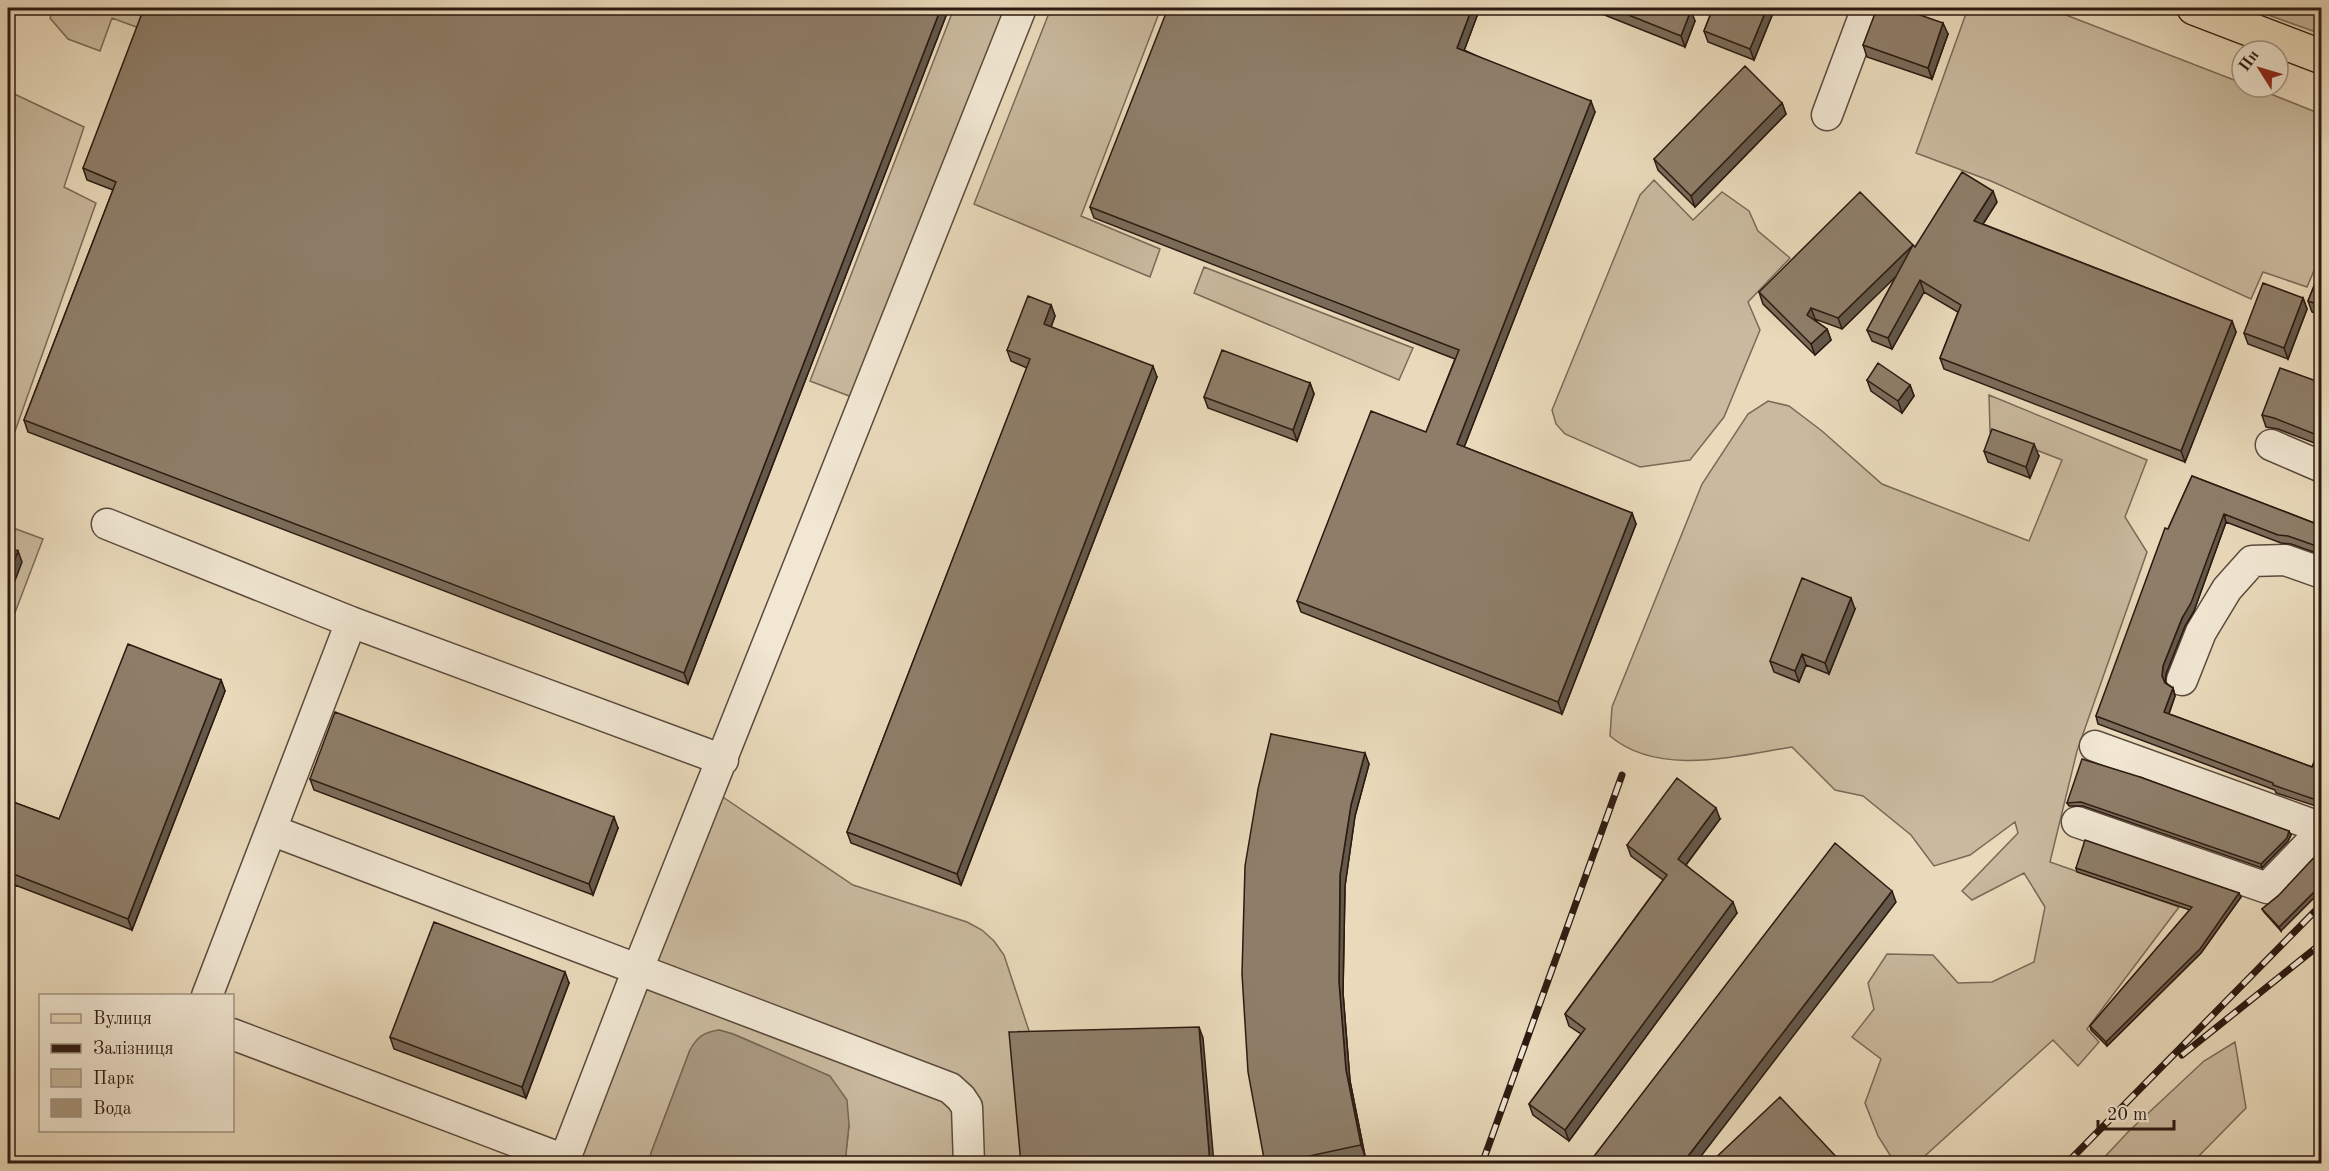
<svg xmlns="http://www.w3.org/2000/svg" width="2329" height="1171" font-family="'Old Standard TT',serif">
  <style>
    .green { fill: #c9b99e; stroke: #7a6a58; stroke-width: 1.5 }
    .water { fill: #a99981; stroke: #776654; stroke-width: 1.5 }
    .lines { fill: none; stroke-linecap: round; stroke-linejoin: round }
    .minor-casing { stroke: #5b4a3c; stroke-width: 33 }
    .major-casing { stroke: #2c1a11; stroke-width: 36 }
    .path { stroke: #2c1a11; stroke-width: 4; stroke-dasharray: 1.5 3; stroke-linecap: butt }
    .minor { stroke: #f1e7d3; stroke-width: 30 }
    .major { stroke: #e9dabb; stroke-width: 33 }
    .rail-casing { stroke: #2c1a11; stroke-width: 7 }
    .rail { stroke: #f1e7d3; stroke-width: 4.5; stroke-dasharray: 14; stroke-linecap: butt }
    .wall { fill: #7a6c5a; stroke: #2c1a11; stroke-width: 1.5 }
    .shaded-wall { fill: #63584a; stroke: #2c1a11; stroke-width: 1.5 }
    .building { fill: #8e7e69; stroke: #2c1a11; stroke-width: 1.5 }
  </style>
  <rect width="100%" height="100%" fill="#e9dabb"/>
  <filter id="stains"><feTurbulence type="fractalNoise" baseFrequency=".00333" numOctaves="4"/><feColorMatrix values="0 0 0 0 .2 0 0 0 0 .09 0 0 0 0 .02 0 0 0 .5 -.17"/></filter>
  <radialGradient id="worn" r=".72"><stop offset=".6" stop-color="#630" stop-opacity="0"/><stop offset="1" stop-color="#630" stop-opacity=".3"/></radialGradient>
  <path class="green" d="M54,8H147L139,28L112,18L100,51L68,39L50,18Z
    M954,8H1010L857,399L810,381Z
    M1051,8H1161L1081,216L1160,249L1150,277L974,204Z
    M1968,8H2048L2242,83V87H2253L2321,114V254L2307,287L2263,272L2251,299L1991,181L1916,153Z
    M2249,8H2321V34Z
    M8,91L84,127L64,187L96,203L8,451Z
    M1654,180L1693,220L1722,192L1749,211L1758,231L1790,258L1748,302L1760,330L1724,417L1690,460L1640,467L1565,434L1556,424L1552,410L1640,195Z
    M1204,267L1413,348L1399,380L1194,293Z
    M1989,395L2147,460L2125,517L2147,552L2077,751L2050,862L2179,907L2087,1029L2099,1042L2078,1066L2053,1040L1917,1163H1895L1878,1136L1865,1103L1881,1059L1852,1037L1874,1009L1868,983L1887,954L1933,955L1958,983L1992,982L2034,962L2045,907L2024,873L1972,900L1962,891L2018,833L2015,822L1970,855L1934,866L1911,835L1863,796L1835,790L1792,747C1736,756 1658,777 1610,736L1612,707L1702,484L1748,414L1768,401L1789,406L1822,431L1882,484L2029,541L2062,460L1990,432Z
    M8,526L43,539L8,631Z
    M711,789L853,885L967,922L982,930L994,941L1004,955L1033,1043L1024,1163H845L849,1125L830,1076L733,1034L719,1030L690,1050L651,1153L649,1163L563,1164Z
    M2235,1042L2246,1108L2192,1163H2099L2128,1132L2204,1061Z"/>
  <path class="water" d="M719,1030L733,1034L830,1076L847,1100L849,1125L845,1163H649L651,1153L690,1050C697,1037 704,1032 719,1030Z"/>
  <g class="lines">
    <g class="minor-casing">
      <path id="minor" d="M1827,115L1867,8
        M2271,445L2322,467
        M107,524L351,622L723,760
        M2182,680L2201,632L2227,589L2252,561L2285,560L2322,573
        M2095,746L2322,828
        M2077,822L2267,888L2322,831
        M271,830L950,1088L961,1098L967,1107L969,1164
        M207,996L351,622
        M232,1034L565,1160
        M563,1164L638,969L1021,8"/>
    </g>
    <g class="major-casing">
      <path id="major" d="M2194,8L2322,57"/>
    </g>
    <path class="path" d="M2317,8L2322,9"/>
    <use href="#minor" class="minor"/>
    <use href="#major" class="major"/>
    <g class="rail-casing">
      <path id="rail" d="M2182,1055L2322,943
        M1482,1164L1622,775
        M2066,1164L2322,904"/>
    </g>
    <use href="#rail" class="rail"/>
  </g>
  <path class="wall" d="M949,8L688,684L28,432L24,420L113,190L87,180L83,168Z
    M1480,8L1464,50L1595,112L1464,447L1632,513L1636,524L1562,714L1301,612L1297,601L1426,432L1455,359L1094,218L1090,207Z
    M1587,8H1684L1695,21L1685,47Z
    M1713,8H1775L1754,60L1708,42L1704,31Z
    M1948,34L1932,79L1867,57L1863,45Z
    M1782,103L1786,114L1695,207L1658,170L1654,159Z
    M1997,202L1983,224L2232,321L2236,332L2185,462L1944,369L1940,358L1958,312L1924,292L1892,349L1872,341L1867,330L1896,276L1842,329L1815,319V320L1827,329L1831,340L1815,355L1763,304L1759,292L1915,247Z
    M2322,266V316L2312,312L2308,301Z
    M2303,298L2307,309L2288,359L2248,344L2244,333Z
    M1051,305L1055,316L1051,327L1157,377L961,885L851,843L847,832L1027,368L1011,361L1007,350Z
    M1867,380L1910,385L1914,396L1902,413L1871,391Z
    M1310,383L1314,394L1297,441L1208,408L1204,397Z
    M2322,383V446L2278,429L2266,427L2262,415Z
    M1984,451L2039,456L2030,478L1988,462Z
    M2192,476L2322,526V555L2291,544L2281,543L2226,522L2194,611L2185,626L2166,674L2165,682L2173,688L2175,696L2169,714L2312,767L2322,743V808L2276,793L2275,790L2098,724L2096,716L2168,529Z
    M1855,609L1829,674L1806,665L1799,682L1774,672L1770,661Z
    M221,680L225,691L132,930L15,885L8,906V800L59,819Z
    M1271,734L1369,764L1355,816L1345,886L1343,993L1350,1081L1365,1156L1330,1164H1265Z
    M2140,777L2291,835L2288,841L2262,868L2083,806H2069L2067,803Z
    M310,779L618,828L593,895L314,790Z
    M1720,819L1686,865L1737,913L1569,1141L1533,1115L1529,1104L1581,1034L1569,1026L1565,1014L1663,880L1631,856L1627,845Z
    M2076,868L2241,897L2201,953L2107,1046L2091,1030L2090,1026L2190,910L2077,872Z
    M2278,896L2281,931L2264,912L2262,909Z
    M569,983L526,1098L394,1049L390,1037Z"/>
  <path class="shaded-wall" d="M941,8H949L688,684L684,673Z
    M1472,8H1480L1461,59L1457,48Z
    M1767,8H1775L1754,60L1750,49Z
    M1691,10L1695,21L1685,47L1681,36Z
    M1943,23L1948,34L1932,79L1928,68Z
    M1591,101L1595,112L1461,455L1457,444Z
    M1782,103L1786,114L1695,207L1691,196Z
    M1993,191L1997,202L1978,232L1974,221Z
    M1913,245L1917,256L1842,329L1838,318Z
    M1920,280L1924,292L1892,349L1888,338Z
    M2303,298L2307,309L2288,359L2284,348Z
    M1051,305L1055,316L1048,335L1044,324Z
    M1811,308L1815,319L1811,327L1807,315Z
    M2232,321L2236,332L2185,462L2181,451Z
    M1827,329L1831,340L1815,355L1811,344Z
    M1153,366L1157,377L961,885L957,874Z
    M1310,383L1314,394L1297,441L1293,430Z
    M1910,385L1914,396L1902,413L1898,401Z
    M2034,444L2039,456L2030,478L2026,467Z
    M1632,513L1636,524L1562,714L1558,702Z
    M2224,514L2226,522L2194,611L2185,626L2166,674L2165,683L2162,676L2163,666Z
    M18,551L22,562L8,599V577Z
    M1851,598L1855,609L1829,674L1825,663Z
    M1802,654L1806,665L1799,682L1795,671Z
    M221,680L225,691L132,930L128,919Z
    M2173,688L2175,696L2167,719L2164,712Z
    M1365,753L1369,764L1355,816L1345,886L1343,993L1350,1081L1365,1156L1361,1145L1346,1070L1339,982L1340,875L1351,805Z
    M1716,808L1720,819L1682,870L1678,859Z
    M614,817L618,828L593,895L589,884Z
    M2289,831L2291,835L2288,841L2262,868L2261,864Z
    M11,873L15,885L8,906V883Z
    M2322,884V890L2281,931L2279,927Z
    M1892,891L1896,902L1695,1164H1682Z
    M2239,893L2241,897L2201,953L2107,1046L2106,1042Z
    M1733,902L1737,913L1569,1141L1565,1130Z
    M565,972L569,983L526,1098L522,1087Z
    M1199,1027L1203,1038L1214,1164H1210Z"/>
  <path class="building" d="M144,8H941L684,673L24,420L116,182L83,168Z
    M1168,8H1472L1457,48L1591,101L1457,444L1632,513L1558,702L1297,601L1371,411L1426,432L1459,350L1090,207Z
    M1611,8H1684L1691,10L1681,36Z
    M1713,8H1767L1750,49L1704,31Z
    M1877,8H1900L1943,23L1928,68L1863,45Z
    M1745,66L1782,103L1691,196L1654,159Z
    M1962,172L1993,191L1974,221L2232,321L2181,451L1940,358L1961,305L1920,280L1888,338L1867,330L1913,245L1915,247Z
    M1860,192L1913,245L1838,318L1811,308L1807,315L1827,329L1811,344L1759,292Z
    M2322,266V306L2308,301Z
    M2263,283L2303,298L2284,348L2244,333Z
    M1028,296L1051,305L1044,324L1153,366L957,874L847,832L1030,359L1007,350Z
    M1222,350L1310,383L1293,430L1204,397Z
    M1878,363L1910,385L1898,401L1867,380Z
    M2280,368L2322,383V437L2274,418L2262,415Z
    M1992,429L2034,444L2026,467L1984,451Z
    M2192,476L2322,526V548L2288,536L2278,535L2224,514L2191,603L2182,618L2163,666L2162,676L2165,683L2173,688L2164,712L2312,767L2322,743V802L2273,785V783L2096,716L2165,528L2168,529Z
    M8,547L18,551L8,577Z
    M1802,578L1851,598L1825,663L1802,654L1795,671L1770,661Z
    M128,644L221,680L128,919L11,873L8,883V800L59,819Z
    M335,712L614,817L589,884L310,779Z
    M1271,734L1365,753L1351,805L1340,875L1339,982L1346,1070L1361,1145L1272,1164H1265L1248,1072L1242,974L1245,866L1258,789Z
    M2082,759L2140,777L2289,831L2287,838L2261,864L2081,802L2067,803Z
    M1677,778L1716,808L1678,859L1733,902L1565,1130L1529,1104L1585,1029L1565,1014L1667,875L1627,845Z
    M2085,840L2239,893L2200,949L2106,1042L2090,1026L2192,907L2076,868Z
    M1835,843L1892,891L1682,1164H1588Z
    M2322,849V884L2279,927L2262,909L2278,896Z
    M434,922L565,972L522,1087L390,1037Z
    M1199,1027L1210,1164H1021L1009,1032Z
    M1780,1097L1843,1164H1709Z"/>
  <rect width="2329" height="1171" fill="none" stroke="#e9dabb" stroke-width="30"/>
  <rect x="9" y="9" width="2311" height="1153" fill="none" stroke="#2c1a11" stroke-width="3"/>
  <rect x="15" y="15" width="2299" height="1141" fill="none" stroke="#2c1a11" stroke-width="1.5"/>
  <rect x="39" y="994" width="195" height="138" fill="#f1e7d3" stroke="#a29585" stroke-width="1.5"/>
  <rect x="51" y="1014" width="30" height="9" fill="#e9dabb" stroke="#a29585" stroke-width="1.5"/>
  <text x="93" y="1024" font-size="18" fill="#2c1a11">Вулиця</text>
  <rect x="51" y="1044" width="30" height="9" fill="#2c1a11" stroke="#a29585" stroke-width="1.5"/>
  <text x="93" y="1054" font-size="18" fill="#2c1a11">Залізниця</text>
  <rect x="51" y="1069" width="30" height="18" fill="#c9b99e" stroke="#a29585" stroke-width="1.5"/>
  <text x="93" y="1084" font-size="18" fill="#2c1a11">Парк</text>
  <rect x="51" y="1099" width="30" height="18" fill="#a99981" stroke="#a29585" stroke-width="1.5"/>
  <text x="93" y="1114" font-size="18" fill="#2c1a11">Вода</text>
  <g transform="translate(2260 69) rotate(307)"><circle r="28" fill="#f1e7d3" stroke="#a29585" stroke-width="1.5"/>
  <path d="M0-4.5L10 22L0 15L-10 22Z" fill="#8f2418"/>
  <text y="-9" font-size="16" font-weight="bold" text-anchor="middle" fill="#2c1a11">Пн</text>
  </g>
  <path d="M2098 1120v9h76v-9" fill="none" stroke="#2c1a11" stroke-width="3"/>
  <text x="2107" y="1120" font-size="18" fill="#2c1a11" stroke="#f1e7d3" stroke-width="4.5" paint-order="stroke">20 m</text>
  <rect width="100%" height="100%" filter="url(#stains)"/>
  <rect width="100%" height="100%" fill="url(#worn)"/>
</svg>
